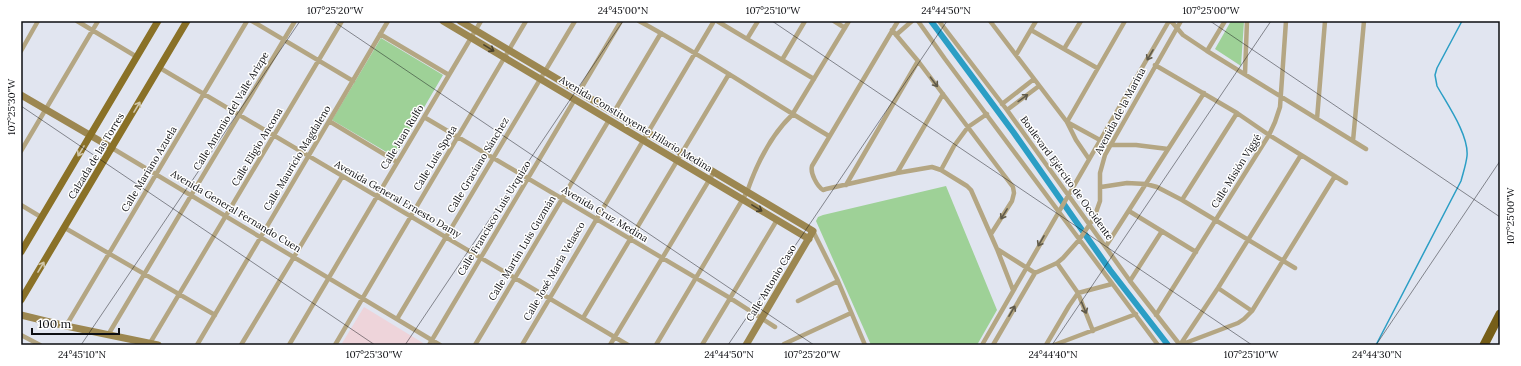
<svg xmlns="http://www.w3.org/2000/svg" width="1521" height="366" font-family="Lora,serif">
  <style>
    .education { fill: #eed4da }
    .green { fill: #9ed197 }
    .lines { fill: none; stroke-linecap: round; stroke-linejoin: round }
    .stream { stroke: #2b9ec5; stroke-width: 1.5 }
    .canal { stroke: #2b9ec5; stroke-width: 6 }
    .street { stroke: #b4a683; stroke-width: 4.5 }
    .secondary { stroke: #9c8751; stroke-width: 7 }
    .primary { stroke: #8a7127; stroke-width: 7 }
    .highway { stroke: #765e18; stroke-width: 9 }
    .oneway { stroke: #4d442e }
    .oneway2 { stroke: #605a4a }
    .oneway3 { stroke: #d0c6a9 }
    .ticks { fill: none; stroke: #0d0e12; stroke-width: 1; stroke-opacity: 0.45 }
    .labels { text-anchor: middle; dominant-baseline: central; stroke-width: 3; stroke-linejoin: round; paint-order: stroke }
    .street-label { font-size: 10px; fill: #0d0e12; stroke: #fff }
    .neatline { fill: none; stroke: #0d0e12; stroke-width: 1.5 }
    .ticks-label { font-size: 10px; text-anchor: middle; fill: #0d0e12 }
  </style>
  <rect width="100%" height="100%" fill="#e1e5f0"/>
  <path class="education" d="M364,307L423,343L422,345H341Z"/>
  <path class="green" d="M1231,21H1244L1241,66L1215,49Z
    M381,38L443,75L395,157L332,120Z
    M946,186L997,310L977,345H871L816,221L818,217L823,215Z"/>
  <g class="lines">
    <path class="stream" d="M1376,345L1461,181C1463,173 1466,165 1467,156C1469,135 1447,104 1437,86L1435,75L1437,68L1462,21"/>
    <path class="canal" d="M931,21L1014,133L1110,270L1168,345"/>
    <path class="street" d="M77,21L137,57
      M252,21L353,81
      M639,21C704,56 765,98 829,136
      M717,21L814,79
      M834,21L845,28
      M898,21L812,166C810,173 817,186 823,190L826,189L897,173L932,167L941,170L967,186L971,190L997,249L1035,273
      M918,21L945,59L1158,345
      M939,21L1007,110L1130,281L1180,345
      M990,21L1067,122L1076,140L1089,159
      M1125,21L1067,122L1109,145H1136L1168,149
      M1171,21L1183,35L1207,51L1366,149
      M892,30L918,61L1013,187L1014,193L1012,201L991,234
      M1031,30L1097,68
      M380,34L449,75
      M896,35L912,21
      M747,39L758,21
      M1064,49L1081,21
      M21,51L38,21
      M1207,51L1225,21
      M1016,55L1036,21
      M782,60L805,21
      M1155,65L1237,113L1269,135L1346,183
      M160,68L628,345
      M1245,74L1247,21
      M579,92L621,21
      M1002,104L1034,79
      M1007,110L1039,86
      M614,112L661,33
      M424,117L730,298L775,327
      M1317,119L1325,21
      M329,121L397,162
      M1353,141L1364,21
      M112,148L440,345
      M21,151L98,21
      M941,170L954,146L968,127L987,114
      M897,173L943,94
      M846,185L918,61
      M1101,187L1127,183L1146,184L1157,187L1182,200L1295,268
      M1182,200L1237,113
      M21,205L41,217
      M1129,211L1196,252
      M65,228L215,315
      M813,231L838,281L865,345
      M1106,246L1204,93
      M997,249L1013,290
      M1057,263L1078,293L1093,331
      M1130,281L1162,231
      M1218,288L1252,311
      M798,301L838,281
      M1156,315L1269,135L1275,122L1280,107L1286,21
      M583,318L729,74
      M397,319L575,21
      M66,326L247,21
      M21,335L40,345
      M108,335L295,21
      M150,343L342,21
      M784,344L851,313
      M197,345L388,21
      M241,345L342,177
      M289,345L481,21
      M335,345L526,21
      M429,345L575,99
      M475,345L609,120
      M522,345L714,21
      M610,345L714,172
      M656,345L747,192C757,163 770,136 792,115L849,21
      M702,345L777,220
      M982,345L1169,21
      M993,345L1035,273L1057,263L1063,258L1079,240L1094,218L1100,201V173L1105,155L1181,21
      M1046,345L1069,306L1078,293L1112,284
      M1054,345L1136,314
      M1180,345L1238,323L1244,319L1252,311L1335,176
      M1180,345L1218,288L1301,155"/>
    <path class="secondary" d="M443,21L809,239
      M460,21L813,231L746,345
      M21,95L112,148
      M21,315L66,326L158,345"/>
    <path class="primary" d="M21,252L158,21
      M21,300L187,21"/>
    <path class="highway" d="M1484,345L1500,314"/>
  </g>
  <defs><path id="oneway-shaft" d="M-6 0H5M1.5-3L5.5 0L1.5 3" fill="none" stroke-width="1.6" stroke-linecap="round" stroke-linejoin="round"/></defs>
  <g class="oneway">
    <use href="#oneway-shaft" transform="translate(489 48) rotate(31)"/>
    <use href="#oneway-shaft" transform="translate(757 208) rotate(31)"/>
  </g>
  <g class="oneway2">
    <use href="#oneway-shaft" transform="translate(1150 55) rotate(120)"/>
    <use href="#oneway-shaft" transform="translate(934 82) rotate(53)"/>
    <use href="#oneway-shaft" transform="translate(1023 98) rotate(-36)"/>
    <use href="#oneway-shaft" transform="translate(1004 214) rotate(122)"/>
    <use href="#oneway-shaft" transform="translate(1041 241) rotate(120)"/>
    <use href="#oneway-shaft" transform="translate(1084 308) rotate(68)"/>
    <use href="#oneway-shaft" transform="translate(1012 311) rotate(-60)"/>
  </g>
  <g class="oneway3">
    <use href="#oneway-shaft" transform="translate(137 107) rotate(-59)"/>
    <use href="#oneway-shaft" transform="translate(81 151) rotate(121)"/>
    <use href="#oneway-shaft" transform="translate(41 267) rotate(-59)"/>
  </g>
  <path class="ticks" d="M333,21L814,345M772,21L1252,345M1210,21L1500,217M21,106L375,345M81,345L300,21M405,345L623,21M728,345L947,21M1052,345L1271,21M1376,345L1500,161"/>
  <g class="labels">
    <g class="street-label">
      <text transform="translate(231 111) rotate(-59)">Calle Antonio del Valle Arizpe</text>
      <text transform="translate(1120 111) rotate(-62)">Avenida de la Marina</text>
      <text transform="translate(636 124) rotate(31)">Avenida Constituyente Hilario Medina</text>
      <text transform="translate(402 137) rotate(-59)">Calle Juan Rulfo</text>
      <text transform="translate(257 147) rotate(-59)">Calle Eligio Ancona</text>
      <text transform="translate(96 156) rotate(-59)">Calzada de las Torres</text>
      <text transform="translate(297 158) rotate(-59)">Calle Mauricio Magdaleno</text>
      <text transform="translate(435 158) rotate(-59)">Calle Luis Spota</text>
      <text transform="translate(478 165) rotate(-59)">Calle Graciano Sánchez</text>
      <text transform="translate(149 169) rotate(-59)">Calle Mariano Azuela</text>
      <text transform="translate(1236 171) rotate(-58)">Calle Misión Viggé</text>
      <text transform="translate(1067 178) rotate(54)">Boulevard Ejército de Occidente</text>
      <text transform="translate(398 199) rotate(30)">Avenida General Ernesto Damy</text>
      <text transform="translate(236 211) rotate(31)">Avenida General Fernando Cuen</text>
      <text transform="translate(605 214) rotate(31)">Avenida Cruz Medina</text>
      <text transform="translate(494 218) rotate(-59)">Calle Francisco Luis Urquizo</text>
      <text transform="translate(522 248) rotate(-59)">Calle Martín Luis Guzmán</text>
      <text transform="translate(554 271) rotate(-60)">Calle José María Velasco</text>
      <text transform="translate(771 283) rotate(-59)">Calle Antonio Caso</text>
    </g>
  </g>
  <rect width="1521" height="366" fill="none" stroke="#ffffff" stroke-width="44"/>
  <path d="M32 328v6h87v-6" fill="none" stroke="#0d0e12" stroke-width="2"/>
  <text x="38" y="328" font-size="12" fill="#0d0e12" stroke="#ffffff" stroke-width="3" paint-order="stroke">100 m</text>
  <rect x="22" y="22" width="1477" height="322" class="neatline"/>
  <g class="ticks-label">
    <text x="335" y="14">107°25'20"W</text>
    <text x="623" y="14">24°45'00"N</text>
    <text x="773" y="14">107°25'10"W</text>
    <text x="946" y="14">24°44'50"N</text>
    <text x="1211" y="14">107°25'00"W</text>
    <text transform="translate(11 107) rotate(-90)" y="4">107°25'30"W</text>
    <text transform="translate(1510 216) rotate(-90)" y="4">107°25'00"W</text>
    <text x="82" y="358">24°45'10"N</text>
    <text x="374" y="358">107°25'30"W</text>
    <text x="729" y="358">24°44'50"N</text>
    <text x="812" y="358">107°25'20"W</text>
    <text x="1053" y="358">24°44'40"N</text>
    <text x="1251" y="358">107°25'10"W</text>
    <text x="1377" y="358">24°44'30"N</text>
  </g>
</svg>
